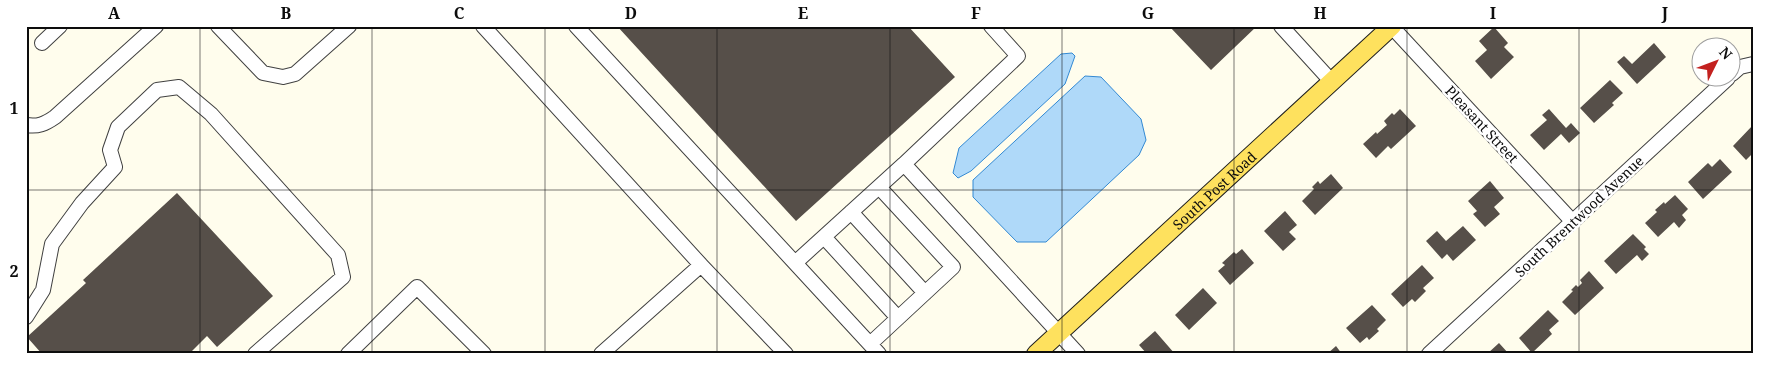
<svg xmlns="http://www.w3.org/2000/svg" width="1779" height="380" font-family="'Noto Serif',serif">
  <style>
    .water { fill: #afd9f9; stroke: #3389d3 }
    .building { fill: #564f49 }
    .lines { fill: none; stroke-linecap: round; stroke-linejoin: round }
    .minor-casing { stroke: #404040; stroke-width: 16 }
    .major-casing { stroke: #1e1e1e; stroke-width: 20 }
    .minor { stroke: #fff; stroke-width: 14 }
    .major { stroke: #fee15e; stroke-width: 18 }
    .grid { fill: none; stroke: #0d0d0d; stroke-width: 1; stroke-opacity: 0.55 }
    .labels { text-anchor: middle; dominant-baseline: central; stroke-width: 5; stroke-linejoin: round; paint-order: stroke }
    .street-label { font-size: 14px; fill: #0d0d0d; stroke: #fff }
    .neatline { fill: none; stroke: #0d0d0d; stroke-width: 2 }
    .grid-label { font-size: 16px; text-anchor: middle; font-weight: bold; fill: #0d0d0d }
  </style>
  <rect width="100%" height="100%" fill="#fffded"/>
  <path class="water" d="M1072,53L1075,56L1065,84L971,171L958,178L953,173L959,148L1061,54Z
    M1085,76L1101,77L1141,119L1146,140L1139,155L1046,242H1017L973,197V180Z"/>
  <path class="building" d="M617,26H908L955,77L796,221Z
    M1169,26H1257L1211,70Z
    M1494,27L1508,43L1504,47L1514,57L1491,79L1475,61L1487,50L1479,41Z
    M1654,43L1666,57L1637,84L1617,62L1624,56L1632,64Z
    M1610,80L1623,93L1612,103L1614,105L1594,123L1580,108Z
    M1400,109L1416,126L1391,149L1388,146L1376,158L1363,144L1376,132L1377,134L1387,125L1384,121L1392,113L1394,115Z
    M1549,109L1566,128L1571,123L1580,133L1569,143L1561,134L1544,150L1530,135L1547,120L1542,115Z
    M1753,125V153L1746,160L1733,146Z
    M1720,159L1732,172L1703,199L1688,182L1708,163L1712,167Z
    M1331,174L1343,188L1315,215L1302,201L1314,189L1312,187L1318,181L1320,184Z
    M1490,181L1504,198L1494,207L1500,214L1485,227L1473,214L1477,211L1468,201Z
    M177,193L273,296L217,347L207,336L189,354H42L27,337L86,283L83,280Z
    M1675,195L1688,209L1682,215L1686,220L1679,228L1674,222L1658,237L1645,223L1657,212L1655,210L1664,202L1665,204Z
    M1285,211L1297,225L1289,232L1296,239L1283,251L1264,231Z
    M1463,226L1476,240L1453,261L1447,254L1442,259L1426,241L1437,231L1446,241Z
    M1633,234L1646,247L1644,249L1649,254L1642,261L1637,255L1616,274L1604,261Z
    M1242,249L1254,263L1230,285L1218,271L1225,265L1222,263L1234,252L1236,254Z
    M1422,265L1434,278L1423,288L1426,291L1415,302L1412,299L1403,307L1391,294Z
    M1589,271L1604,288L1575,315L1562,302L1573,291L1571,290L1576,285L1578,287L1582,283L1580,280Z
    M1203,288L1217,303L1189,330L1175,315Z
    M1372,305L1386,320L1377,329L1379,331L1369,340L1367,337L1360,343L1346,328Z
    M1548,310L1559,321L1549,330L1552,334L1532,353L1519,338Z
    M1155,331L1175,354H1147L1139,345Z
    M1499,343L1509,354H1487Z
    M1336,346L1342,354H1327Z"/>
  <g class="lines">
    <g class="minor-casing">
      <path id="minor" d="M218,26L263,73L283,77L295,74L349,26
        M483,26L701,265L786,354
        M576,26L795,263
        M1281,26L1332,82
        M1392,27L1572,221
        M42,43L60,26
        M1732,74L1740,67L1753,64
        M26,125C38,127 45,124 55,117L156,26
        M904,164L1018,56L991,26
        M851,212L925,293
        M824,237L898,318
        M26,317L43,290L52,244L82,203L115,167L110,150L118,127L157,90L179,87L211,114L338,255L343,277L255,354
        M870,344L953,267L879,187
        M348,354L417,287L484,354
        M601,354L701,265
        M879,354L795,263L904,164L1078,354
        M1429,354L1728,78"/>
    </g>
    <g class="major-casing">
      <g id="major">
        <path id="s1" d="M1036,354L1392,26"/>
      </g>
    </g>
    <use href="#minor" class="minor"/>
    <use href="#major" class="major"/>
  </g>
  <path class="grid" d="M200,26V354M372,26V354M545,26V354M717,26V354M890,26V354M1062,26V354M1234,26V354M1407,26V354M1579,26V354M26,190H1753"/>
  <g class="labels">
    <g class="street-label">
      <text transform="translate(1482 124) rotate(47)">Pleasant Street</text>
      <text stroke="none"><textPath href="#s1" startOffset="242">South Post Road</textPath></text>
      <text transform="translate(1579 216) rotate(-43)">South Brentwood Avenue</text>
    </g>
  </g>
  <rect width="1779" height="380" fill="none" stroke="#ffffff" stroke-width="55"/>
  <g transform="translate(1716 62) rotate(48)"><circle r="24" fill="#ffffff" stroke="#9e9e9e"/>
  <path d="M0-4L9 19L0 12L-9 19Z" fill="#c3211f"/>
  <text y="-8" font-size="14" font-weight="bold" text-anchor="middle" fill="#0d0d0d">N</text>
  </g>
  <rect x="28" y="28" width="1724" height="324" class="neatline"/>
  <g class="grid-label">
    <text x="114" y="19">A</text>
    <text x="286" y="19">B</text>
    <text x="459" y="19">C</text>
    <text x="631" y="19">D</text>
    <text x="803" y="19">E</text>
    <text x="976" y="19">F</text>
    <text x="1148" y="19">G</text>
    <text x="1320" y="19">H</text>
    <text x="1493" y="19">I</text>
    <text x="1665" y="19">J</text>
    <text x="14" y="114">1</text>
    <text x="14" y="277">2</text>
  </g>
</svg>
